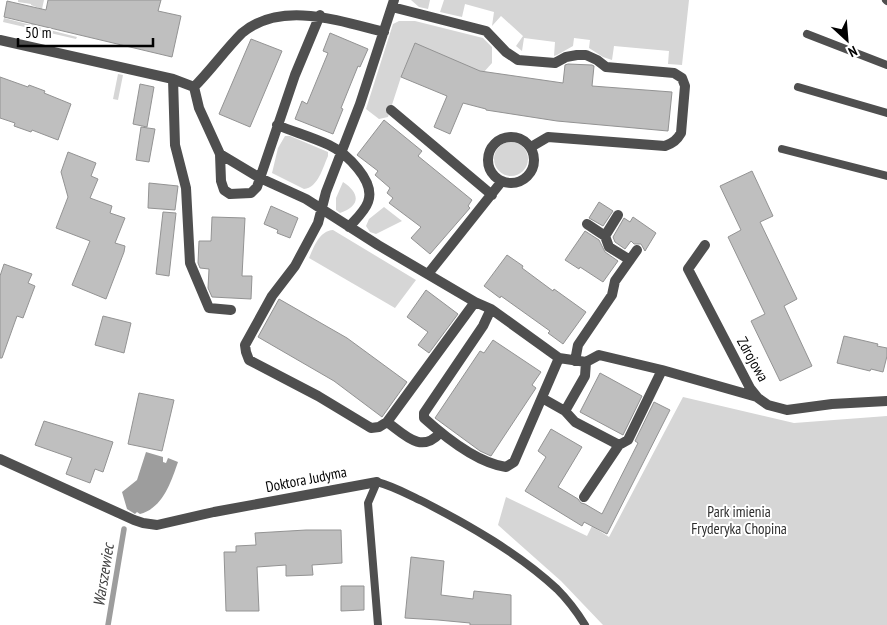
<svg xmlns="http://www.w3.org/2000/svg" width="887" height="625" font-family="'PT Sans Narrow',sans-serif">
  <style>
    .green { fill: #d6d6d6 }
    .water { fill: #9d9d9d }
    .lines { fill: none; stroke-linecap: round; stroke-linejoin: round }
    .stream { stroke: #9d9d9d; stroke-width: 5.5 }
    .building { fill: #bfbfbf; stroke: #939393 }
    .service { stroke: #4f4f4f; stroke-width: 8 }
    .minor { stroke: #4f4f4f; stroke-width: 10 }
    .labels { text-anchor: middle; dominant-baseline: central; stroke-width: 4; stroke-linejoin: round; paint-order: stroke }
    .street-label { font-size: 15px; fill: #000; stroke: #fff }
    .park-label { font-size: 15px; fill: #2d2d2d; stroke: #fff }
    .water-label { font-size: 16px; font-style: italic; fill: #3e3e3e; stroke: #fff }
  </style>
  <rect width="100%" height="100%" fill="#fff"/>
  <path class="green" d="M18,0H44L38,27L77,37L76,39L3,22L4,18L31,25L33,20H36L39,8L31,5V4L18,2Z
    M411,0H430L428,9L419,7Z
    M444,0H689L682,65L668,64L669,51L614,46L612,60L603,57L589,48L590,40L574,38L573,46L557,55L554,56L555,42L524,38L522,51L516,46L523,36L501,16L492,26L494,12L465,4L462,17L440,12Z
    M399,21H415L483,38L492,47V63L483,73L415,44L401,77L388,117L379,119L366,109L393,24Z
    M118,74L123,75L118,100L113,99Z
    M285,136H290L328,152V156C323,167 318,188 304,189L272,173L278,148Z
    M494 159a17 17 0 1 1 34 0a17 17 0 1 1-34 0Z
    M343,182C360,193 361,206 340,213L336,210V198Z
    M384,207L402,221L376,234L370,232L366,226L369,219Z
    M333,230L416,280L395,308L309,258C314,247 319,231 333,230Z
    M683,397L794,423L887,416V625H603L561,581L498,525L506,497L587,536L592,526L609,537Z"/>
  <path class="water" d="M146,452L163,457V462L166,463L168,458L178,462C171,482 163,508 140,514L137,512L135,514L127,509L122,492L137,480Z"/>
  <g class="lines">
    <path class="stream" d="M108,625L124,529"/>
  </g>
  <path class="building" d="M48,0H161L158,11L181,16L172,57L4,17L7,1L46,10Z
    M330,33L368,49L360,67L358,66L341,108L343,109L333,134L295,119L302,101L307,104L328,53L323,51Z
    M251,39L282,51L250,127L219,114Z
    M415,43L480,71L563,83L565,65L568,64L592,65L594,66L592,86L672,92L668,131L557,121L486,110V109L463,103L450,134L434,127L447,96L401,77Z
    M0,77L28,87L29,85L45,91L44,93L71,104L58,140L32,130L31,132L14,126L15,123L0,118Z
    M140,84L154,87L147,127L133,124Z
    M384,120L422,151L418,156L472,200L468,206L470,208L430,254L411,238L421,227L389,203L393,198L387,193L390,188L375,175L378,171L357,155Z
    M141,127L155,129L149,162L136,160Z
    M68,152L96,163L91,176L98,179L90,198L112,206L110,213L125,218L115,243L125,246L124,252L106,299L72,285L90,241L56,228L68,197L61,172Z
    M752,171L773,216L760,222L797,299L784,306L812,366L780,381L751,321L765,314L728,237L741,230L720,186Z
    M149,183L178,186L175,210L148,208Z
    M599,202L613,211L603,226L589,218Z
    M271,206L298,218L290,238L277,233L278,230L264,224Z
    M163,212L176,213L169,276L156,274Z
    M212,217L245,218L242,276H252L251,299L212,297L208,288L209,269L200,268L198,263L199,241H211Z
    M633,217L656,233L645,251L641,244H634L631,241L625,249L615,242L613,237L624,218L630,222Z
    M585,231L599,240L605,252L618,261L603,282L580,267L579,269L565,260Z
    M507,255L523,266L522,268L553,291L554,289L586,312L563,344L548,333L550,331L501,296L500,298L484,286Z
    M4,264L32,274L28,283L35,286L23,318L17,316L2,358H0V276Z
    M426,290L458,314L429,353L418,345L428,332L407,317Z
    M279,299L347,338L407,382L382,417L334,381L258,337Z
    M103,316L131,323L124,353L95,345Z
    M844,336L878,344L877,346L887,348V356L883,372L871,369L870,371L837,363Z
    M493,340L541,372L532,385L536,388L491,456L480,451L435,418L480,351L484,353Z
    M600,373L642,396L623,435L580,412Z
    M139,393L174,400L162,451L128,444Z
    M654,402L670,410L607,534L584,522L582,526L525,491L546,457L538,451L551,429L582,447L558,487L578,499L581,503L585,504L602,514L638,443L635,441Z
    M44,421L113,442L103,472L95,469L90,483L66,474L72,458L35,445Z
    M306,530H341L342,563L312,565L313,575L286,576V565L257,567L259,611H226L224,552H236V546L256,545L255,533Z
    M411,557L444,561L441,595L473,599L474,591L511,595V625H470V623L438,620L405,618Z
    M341,586H364V610L341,611Z"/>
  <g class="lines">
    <path class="service" d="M886,0L887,1
      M807,34L887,65
      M798,87L887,113
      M782,149L887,176
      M378,625L368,503L377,482C393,486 407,494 422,501C469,525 518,553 557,589C568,600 577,612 585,625"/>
    <path class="minor" d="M394,0L360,104L326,192L318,223L295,266L272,296L245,345L246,352L249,360L318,396L371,428L379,427L387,422C405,435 421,454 440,433
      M392,7L486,31L506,52L518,60L555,63L566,57L577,55H586L597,60L606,67L674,73L682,78L685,86L681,133C677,140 673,143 665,146L548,137L531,147
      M320,15L295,75L257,187L251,193L230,194L224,190L221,181L220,154L199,108L194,87C211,70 225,50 242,33C281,0 340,21 384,32
      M0,40L173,79L194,87
      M173,79L175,145L186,188L190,263L209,308L231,310
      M391,110L492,195
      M277,125C294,132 312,137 329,145C346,153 376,181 368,202C365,211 355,220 349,227
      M488 160a23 23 0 1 1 46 0a23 23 0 1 1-46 0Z
      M220,154L260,178L306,199L378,245L475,302L491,309L559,358L586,362L599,355L662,370
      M618,215L605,236L609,247L630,260
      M587,224L605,236
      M705,245L688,269L750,388L758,398L768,405L787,410L832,404L887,401
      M428,274L502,181
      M491,309L483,326L424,413V418C445,437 478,463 506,467L514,462L559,358
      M575,361L578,345L612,295L615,281L637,250
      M542,398L565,411L585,376L586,362
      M565,411L575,422L619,445L628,440L662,370L757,397
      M387,422L475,302
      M0,459L134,520L143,523L157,525L214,512L377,482
      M584,497L619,445"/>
  </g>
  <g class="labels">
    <g class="street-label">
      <text transform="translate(753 359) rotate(61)">Zdrojowa</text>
      <text transform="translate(306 479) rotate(-11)">Doktora Judyma</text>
    </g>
    <g class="park-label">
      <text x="739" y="511">Park imienia<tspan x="739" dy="17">Fryderyka Chopina</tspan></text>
    </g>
    <g class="water-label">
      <text transform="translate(103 575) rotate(-81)">Warszewiec</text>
    </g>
  </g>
  <g transform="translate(847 40) rotate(154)" stroke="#ffffff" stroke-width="4" paint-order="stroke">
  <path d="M0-4L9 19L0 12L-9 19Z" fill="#000000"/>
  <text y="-8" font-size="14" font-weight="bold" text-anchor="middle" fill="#000000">N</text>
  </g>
  <path d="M18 38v8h135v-8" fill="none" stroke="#000000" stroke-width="2.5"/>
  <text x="25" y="38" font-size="15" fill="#000000" stroke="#ffffff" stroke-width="4" paint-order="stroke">50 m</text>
</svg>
